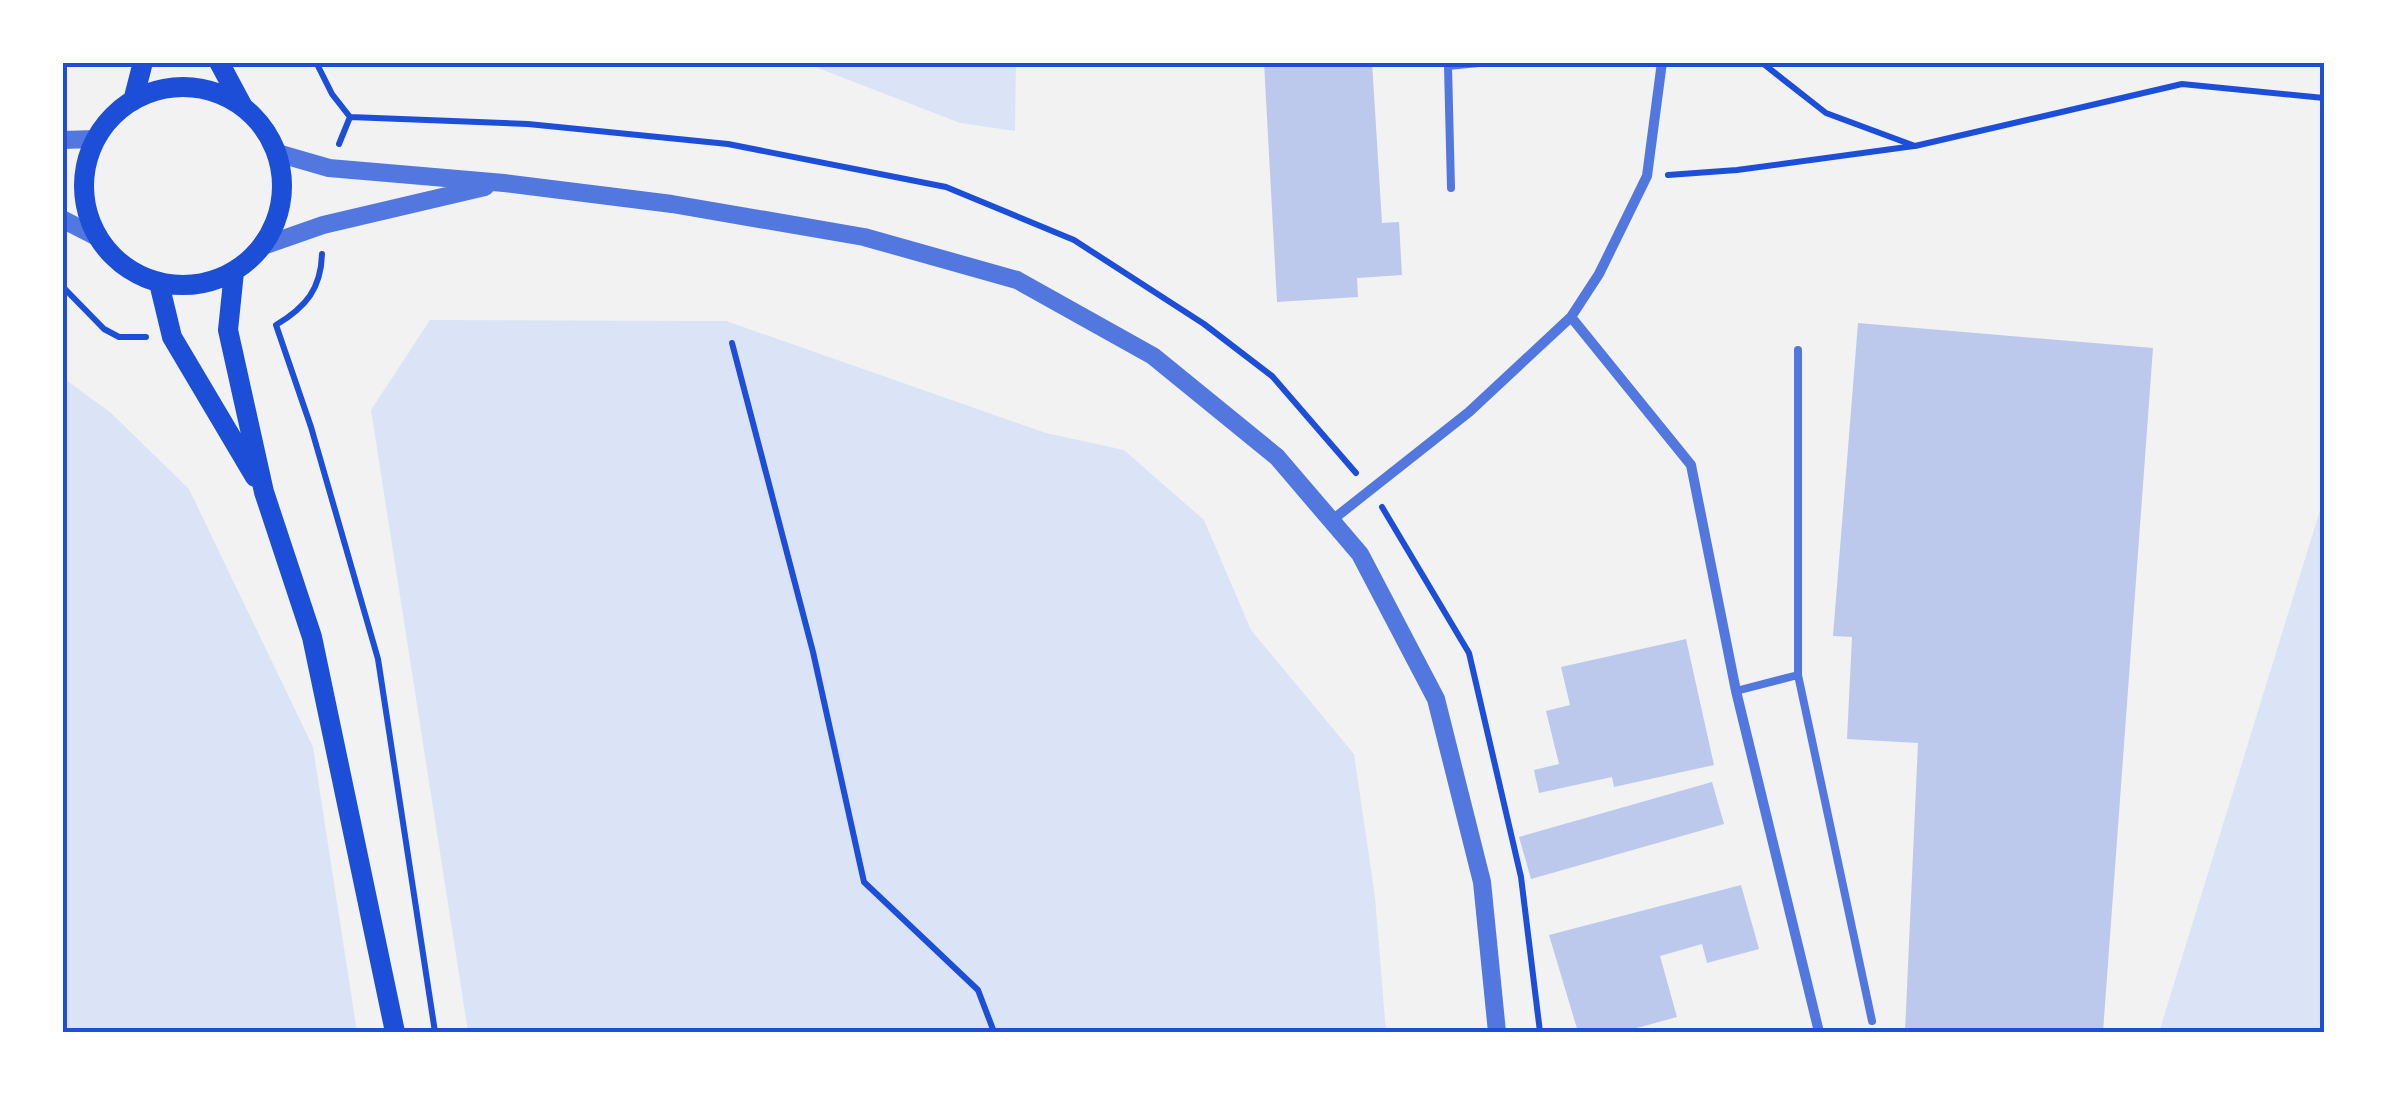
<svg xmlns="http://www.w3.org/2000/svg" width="2387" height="1095" font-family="'Titillium Web',sans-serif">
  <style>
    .green { fill: #dbe4f7 }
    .building { fill: #bdc9ec }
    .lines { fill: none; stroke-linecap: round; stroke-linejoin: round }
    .path { stroke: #1d4ed8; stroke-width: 6 }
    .service { stroke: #5277de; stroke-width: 8 }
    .minor { stroke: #5277de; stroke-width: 10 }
    .tertiary { stroke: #5277de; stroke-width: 18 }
    .secondary { stroke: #1d4ed8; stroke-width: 20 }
    .neatline { fill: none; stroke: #1d4ed8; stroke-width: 4 }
  </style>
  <rect width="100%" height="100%" fill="#f2f2f2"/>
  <path class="green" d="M805,63H1016L1015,131L960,123Z
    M430,320L726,321L1046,433L1124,450L1204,520L1251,630L1354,754L1375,897L1386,1032H468L371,410Z
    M62,377L111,413L189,489L313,747L357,1032H63Z
    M2324,497V1032H2159Z"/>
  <path class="building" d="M1264,62H1372L1382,223L1399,222L1402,275L1357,278L1358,297L1277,302Z
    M1858,323L2153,348L2103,1032H1905L1918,743L1847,739L1852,637L1833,636Z
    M1686,639L1714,765L1614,787L1612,777L1539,793L1534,770L1559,764L1546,711L1570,705L1561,667Z
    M1712,782L1724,824L1531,879L1519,837Z
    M1741,885L1759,949L1707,963L1702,944L1660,956L1677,1017L1622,1032H1578L1549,935Z"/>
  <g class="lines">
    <path class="path" d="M316,62L332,94L350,117L339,144
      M1761,62L1826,113L1915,146L2182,84L2324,98
      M350,117L528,124L728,144L946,187L1074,240L1204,324L1272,376L1356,473
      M1668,175L1737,170L1914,146
      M322,254C321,289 306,307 276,325L311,427L378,659L435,1032
      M62,286L104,329L119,337H146
      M732,343L813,652L864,882L978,990L994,1032
      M1382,507L1469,653L1521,877L1540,1032"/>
    <path class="service" d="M1451,188L1448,66L1489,62
      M1798,675L1872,1021
      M1736,691L1798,675V350"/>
    <path class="minor" d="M1571,317L1691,465L1736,691L1819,1032
      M1331,521L1469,412L1571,317L1599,274L1647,176L1662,62"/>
    <path class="tertiary" d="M62,140L96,139
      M277,153L329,168L504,183L672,204L864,237L1017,280L1153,356L1277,457L1360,554L1436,699L1482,882L1497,1032
      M62,219L97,237
      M263,246L323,225L485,187"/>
    <path class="secondary" d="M219,62L242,105
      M84 186a99 99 0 1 1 198 0a99 99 0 1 1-198 0Z
      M133,101L143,62
      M234,272L228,330L264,492L312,637L395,1032
      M159,283L172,337L255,477"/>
  </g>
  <rect width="2387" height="1095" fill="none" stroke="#ffffff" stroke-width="130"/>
  <rect x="65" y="65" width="2257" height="965" class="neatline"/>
</svg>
